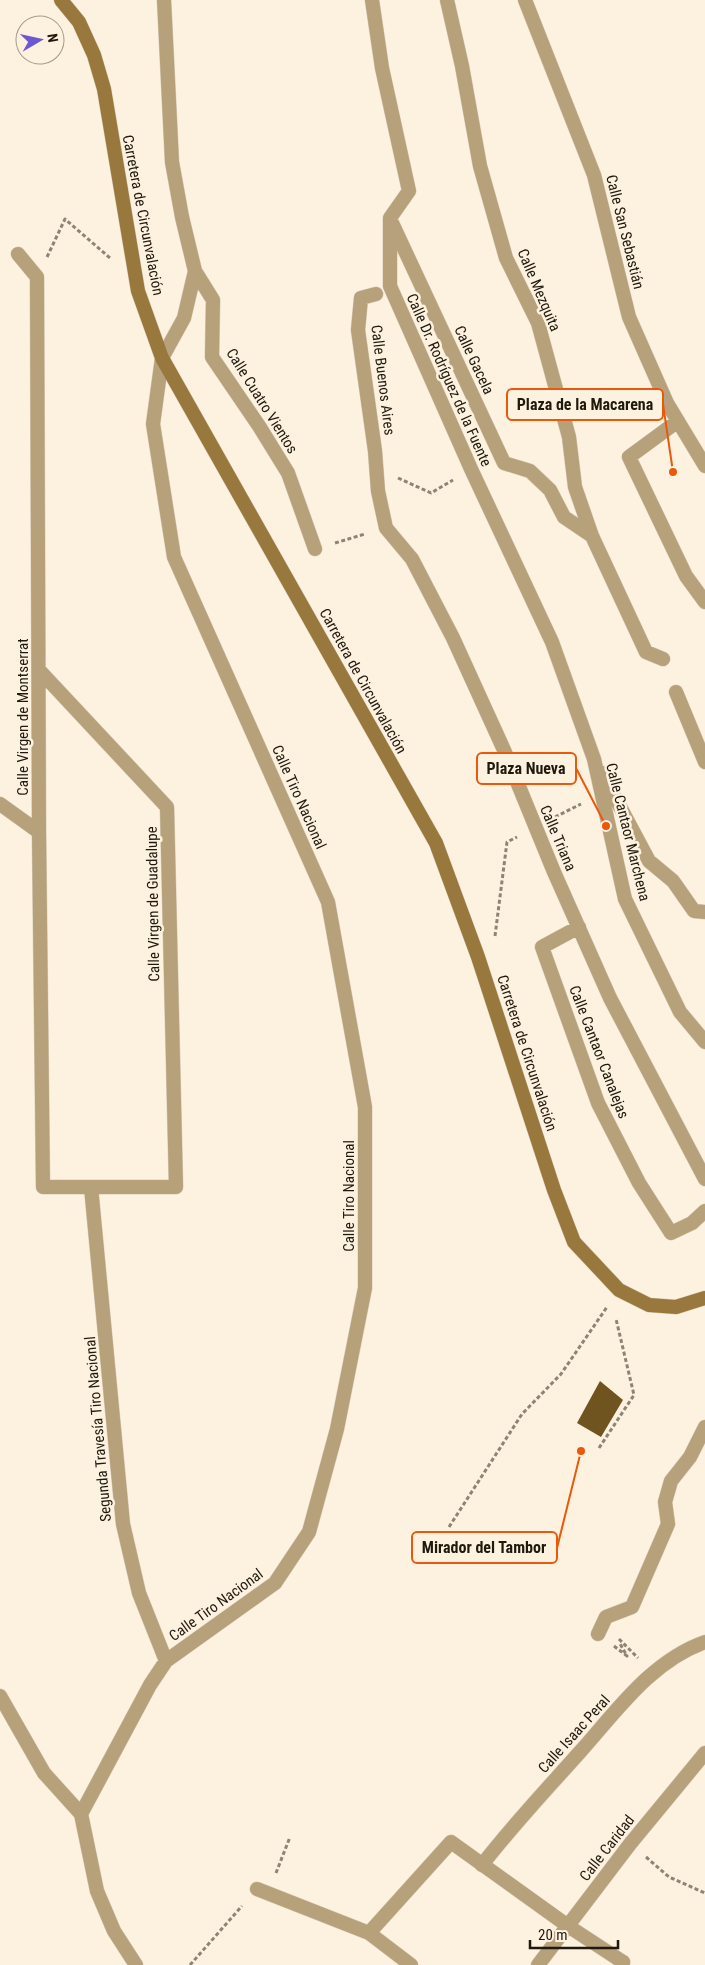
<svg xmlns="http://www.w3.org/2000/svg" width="705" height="1965" font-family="'Roboto Condensed',sans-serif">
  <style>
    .building { fill: #6f5420 }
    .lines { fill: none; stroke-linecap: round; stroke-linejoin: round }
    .pedestrian-casing { stroke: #d9cfbe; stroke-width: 15 }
    .minor-casing { stroke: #d9cfbe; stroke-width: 15 }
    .secondary-casing { stroke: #d9cfbe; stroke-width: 15 }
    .path { stroke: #8d8475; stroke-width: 3; stroke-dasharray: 4 2.5; stroke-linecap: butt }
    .pedestrian { stroke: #b7a17b; stroke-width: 14 }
    .minor { stroke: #b7a17b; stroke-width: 14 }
    .secondary { stroke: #98783c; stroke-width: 14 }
    .labels { text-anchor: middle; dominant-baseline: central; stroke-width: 5; stroke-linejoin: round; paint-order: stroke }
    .street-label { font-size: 15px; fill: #1f190e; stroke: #fdf2df }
    .leader { fill: none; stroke: #e8590c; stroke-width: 2 }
    .callout-dot { fill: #e8590c; stroke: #fdf2df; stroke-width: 2 }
    .callout { fill: #fdf2df; stroke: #e8590c; stroke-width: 2 }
    .callout-label { font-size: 16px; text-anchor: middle; font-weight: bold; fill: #1f190e }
  </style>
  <rect width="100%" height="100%" fill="#fdf2df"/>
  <path class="building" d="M600,1381L623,1400L601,1437L577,1423Z"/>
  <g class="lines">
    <g class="pedestrian-casing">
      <path id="pedestrian" d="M598,1634L606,1617L632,1607L668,1524L665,1502L671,1481L690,1457L705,1427
        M369,1933L451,1842L568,1926L623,1962"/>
    </g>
    <g class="minor-casing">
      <path id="minor" d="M372,0L382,68L409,191L390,218V286L471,469L552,642L594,759L625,899L680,1012L705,1042
        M447,0L462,66L480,166L506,258L538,323L569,437L575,487L592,536L646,652L663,659
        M525,0L594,175L629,317L667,403L705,466
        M392,223L504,463L530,471L550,490L564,517L592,536
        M18,254L37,277L39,832L43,1187H176L167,807L39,670
        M195,271L213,300L212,357L259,426L288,473L315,549
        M376,294L361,298L358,330L375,451L378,491L386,528L412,559L453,638L504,750L554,872L610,998L705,1179
        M678,421L629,457L686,576L705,602
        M676,692L705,762
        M602,773L649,861L673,881L694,911L705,912
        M0,804L39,832
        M579,927L542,947L598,1103L639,1183L671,1233L692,1223L705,1211
        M91,1187L123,1524L139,1593L166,1661
        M0,1696L44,1773L81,1814
        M482,1865C512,1826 546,1790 579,1753C616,1712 651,1661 705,1642
        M257,1889L369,1933L411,1965
        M136,1965L114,1931L97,1891L81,1814L150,1685L166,1661L275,1583L309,1532L337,1429L365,1288V1107L328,902L174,557L153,424L162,358L184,318L195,271L182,217L172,162L164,0
        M538,1965L630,1844L705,1753
        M622,1965L623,1962"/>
    </g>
    <g class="secondary-casing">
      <path id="secondary" d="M61,0L79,22L94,55L104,89L138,291L162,358L436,843L478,957L554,1190L574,1242L619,1290L649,1305L676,1307L705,1298"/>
    </g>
    <path class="path" d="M47,257L65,219L110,258
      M398,478L431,493L453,480
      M335,543L365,534
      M555,817L581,804
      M495,936L507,842L517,837
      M599,1448L634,1395L616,1319
      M449,1527L522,1414L561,1374L607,1307
      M619,1639L638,1658
      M614,1646L627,1656L619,1642
      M646,1857L669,1877L705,1893
      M276,1873L290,1837
      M190,1965L242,1906"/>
    <use href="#pedestrian" class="pedestrian"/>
    <use href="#minor" class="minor"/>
    <use href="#secondary" class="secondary"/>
  </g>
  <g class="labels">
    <g class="street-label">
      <text transform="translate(143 215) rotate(79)">Carretera de Circunvalación</text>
      <text transform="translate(625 232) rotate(76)">Calle San Sebastián</text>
      <text transform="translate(539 290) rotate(67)">Calle Mezquita</text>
      <text transform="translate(474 360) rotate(65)">Calle Gacela</text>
      <text transform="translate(383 380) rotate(83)">Calle Buenos Aires</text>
      <text transform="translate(449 380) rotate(66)">Calle Dr. Rodríguez de la Fuente</text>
      <text transform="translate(262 401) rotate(58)">Calle Cuatro Vientos</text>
      <text transform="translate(363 681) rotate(61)">Carretera de Circunvalación</text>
      <text transform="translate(23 717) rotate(-90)">Calle Virgen de Montserrat</text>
      <text transform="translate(299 797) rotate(66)">Calle Tiro Nacional</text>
      <text transform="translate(628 832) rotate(76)">Calle Cantaor Marchena</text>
      <text transform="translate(558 838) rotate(67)">Calle Triana</text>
      <text transform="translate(153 904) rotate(-91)">Calle Virgen de Guadalupe</text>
      <text transform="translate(599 1052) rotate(69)">Calle Cantaor Canalejas</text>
      <text transform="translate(527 1053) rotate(72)">Carretera de Circunvalación</text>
      <text transform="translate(349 1196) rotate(-90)">Calle Tiro Nacional</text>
      <text transform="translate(98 1429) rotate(-95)">Segunda Travesía Tiro Nacional</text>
      <text transform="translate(216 1605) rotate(-36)">Calle Tiro Nacional</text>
      <text transform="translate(574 1734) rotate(-48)">Calle Isaac Peral</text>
      <text transform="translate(607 1848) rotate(-52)">Calle Caridad</text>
    </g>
  </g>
  <path class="leader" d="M673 472L663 404M606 826L576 768M581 1451L557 1548"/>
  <g class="callout-dot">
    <circle cx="673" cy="472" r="5"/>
    <circle cx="606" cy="826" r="5"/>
    <circle cx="581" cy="1451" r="5"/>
  </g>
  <g class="callout">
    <rect x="507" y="389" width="156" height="31" rx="5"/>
    <rect x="477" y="753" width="99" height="31" rx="5"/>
    <rect x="412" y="1532" width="145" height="31" rx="5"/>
  </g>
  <g class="callout-label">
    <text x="585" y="410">Plaza de la Macarena</text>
    <text x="526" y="774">Plaza Nueva</text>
    <text x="484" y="1553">Mirador del Tambor</text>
  </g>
  <g transform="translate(40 40) rotate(81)"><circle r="24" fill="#fdf2df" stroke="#a49b8b"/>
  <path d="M0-4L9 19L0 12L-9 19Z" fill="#6e58d2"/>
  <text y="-8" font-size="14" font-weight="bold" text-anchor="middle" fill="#1f190e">N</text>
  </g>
  <path d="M530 1940v8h88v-8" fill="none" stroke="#1f190e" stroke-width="2.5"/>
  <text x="538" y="1940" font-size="15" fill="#1f190e" stroke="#fdf2df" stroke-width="4" paint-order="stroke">20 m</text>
</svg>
